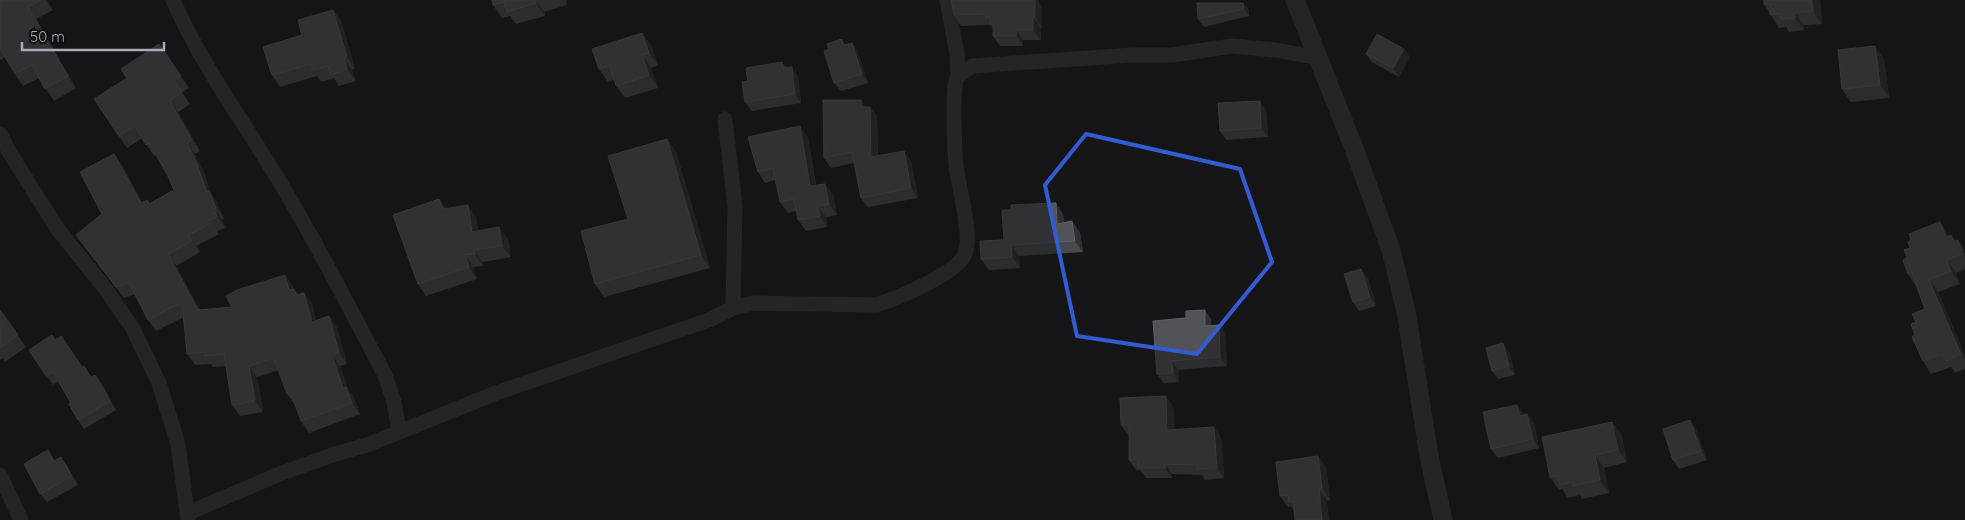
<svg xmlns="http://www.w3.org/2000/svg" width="1965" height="520" font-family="Quicksand,sans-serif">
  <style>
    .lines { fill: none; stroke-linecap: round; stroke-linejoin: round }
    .minor { stroke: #37383d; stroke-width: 15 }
    .tertiary { stroke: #37383d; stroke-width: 19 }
    .wall { fill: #47494d }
    .shaded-wall { fill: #2f3033 }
    .building { fill: #525359; stroke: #5f6168 }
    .marked { fill: none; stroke: #325cd3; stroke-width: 4; stroke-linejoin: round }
  </style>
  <rect width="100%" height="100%" fill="#161618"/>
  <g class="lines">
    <path class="minor" d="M173,0C202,67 247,126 284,189C320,249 352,313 385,375L394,402L399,431
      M947,0L957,54L958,77
      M725,119L735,206L733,308
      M0,134L11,155L59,231L105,288L132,327L159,383L178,444L188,520
      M0,475L21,520
      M188,513L282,473L335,454L367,445L496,393L709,320L733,308L754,303L876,305C896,299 955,274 964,256C974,237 958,187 956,165C954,145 954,125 954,105C954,97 954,86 957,78C960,74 968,70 972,66L1133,55H1172L1232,46L1276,50L1319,58"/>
    <path class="tertiary" d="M1295,0L1355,151L1391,250L1406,311L1429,456L1443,520"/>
  </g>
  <path class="wall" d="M0,0H47L53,10L36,19L76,88L54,101L39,78L23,86L15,74L5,57L0,60Z
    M492,0H566L567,5L544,12L545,16L516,24L510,16L502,18L493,5Z
    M1764,0H1820L1822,24L1804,25V30L1789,32L1786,27L1779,28L1764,4Z
    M1243,3L1249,10V16L1204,27L1198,19Z
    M1042,7V28H1041V40H1023V46H1000L993,36V28L991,25L961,26L954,15Z
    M333,10L341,21L355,69L352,70L356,81L339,86L334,78L321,82L317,76L280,87L272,75L302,35Z
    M852,43L858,52L868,83L841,91L834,83Z
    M159,44L189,88L182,92L190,104L178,112L200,151L195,154L203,170L211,194L217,202L224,219H222L225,228L217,231L219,234L196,246L200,252L176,266L200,310L232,307L285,275L293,287V289H294L298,294L304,293L312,304L316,320L329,316L337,328L347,364L340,366L348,389L354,398L360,414L309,433L301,421L295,405L287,394L279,370L257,377L263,412L240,416L232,405L226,366L213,367L211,364L195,365L187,354L184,317L156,331L148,320L135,294L124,298L76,235L102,214L122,165L142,203L147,200L150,204L174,190L167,174L156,155L154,156L142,138L127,148L119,136L127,78Z
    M651,45L658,65L651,68L658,88L625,98L616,86L614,80L608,82L599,69Z
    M1366,54L1410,57L1399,77L1372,62Z
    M1884,59L1889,98L1851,102L1842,89Z
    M782,62L786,68L798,76L801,103L752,111L745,102L748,81Z
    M861,100L866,107H870L877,117L878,156L911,161L918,198L868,207L861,198L854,163L831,168L824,158Z
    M1266,110L1268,137L1226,140L1220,131Z
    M808,137L816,185L825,184L833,195L837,215L826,217L827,227L806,231L798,220L796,211L788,213L780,202L775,180L765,183L758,172Z
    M676,152L710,268L604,297L595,284L628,219Z
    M439,199L446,209L476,217L478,231L508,239L511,257L483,262V266L473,267L477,279L426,296L418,284Z
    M1063,214L1064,223L1072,221L1080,233L1083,252L1019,256L1020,268L989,270L981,259L1004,240Z
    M1951,235L1955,241L1965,250V269L1956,273L1960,284L1938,292L1965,356V369L1955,373L1951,367L1931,374L1923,361L1915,335L1916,322L1925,309L1916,286L1908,274L1907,258Z
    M1368,278L1376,306L1359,311L1353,302Z
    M0,310L26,347L5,362L3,358L0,360Z
    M1211,319V325H1219L1225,334L1227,366L1178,370L1179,382L1164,383L1157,374Z
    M55,340L92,377L95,375L102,384L116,410L84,429L78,420L71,403L58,381L53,385L29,350Z
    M1509,352L1515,375L1498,379L1492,371Z
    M1173,406L1174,430L1214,427L1221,438L1224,478L1205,480L1202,475L1172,474V478H1146L1140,470H1136L1129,460V436L1121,425Z
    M1523,413L1524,415L1527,414L1534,423L1539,448L1498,458L1491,449Z
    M1612,422L1621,434L1627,462L1604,468L1609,493L1582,499L1580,495L1568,498L1562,489L1559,490L1550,477Z
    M1696,429L1707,460L1679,469L1673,460Z
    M55,461L67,466L78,485L47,502L40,494Z
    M1326,467L1330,500L1294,511L1291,506L1288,507L1280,496Z"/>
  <path class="shaded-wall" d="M45,0H47L53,10Z
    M535,0L544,12L545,16L536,3Z
    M1035,0H1038L1042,7V28L1035,17Z
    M1812,0H1820L1822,24L1813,11Z
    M1243,3L1249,10V16L1244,9Z
    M28,7L36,19L76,88L68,76Z
    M333,10L341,21L355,69L347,57Z
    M1795,13L1804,25V30L1795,18Z
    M1033,17L1041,28V40L1033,30Z
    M1016,30L1023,40V46L1016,36Z
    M642,33L651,45L658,65L649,53Z
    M852,43L858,52L868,83L862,74Z
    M1875,46L1884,59L1889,98L1880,85Z
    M1404,49L1410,57L1399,77L1393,68Z
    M642,55L651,68L658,88L649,75Z
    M344,58L352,70L356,81L347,69Z
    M792,67L798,76L801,103L795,94Z
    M861,100L868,110L862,107Z
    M170,101L178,112L200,151L192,140Z
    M1260,101L1266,110L1268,137L1261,128Z
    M870,107L877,117L878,167L871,157Z
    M800,126L808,137L817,196L810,186Z
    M667,139L676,152L710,268L701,255Z
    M187,143L195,154L203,170L211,194L217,202L224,219L207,192Z
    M904,151L911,161L918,198L911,188Z
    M114,154L122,165L149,215L141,203Z
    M825,184L833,195L837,215L829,204Z
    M439,199L448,211L443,209Z
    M1056,203L1063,214L1065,235L1057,224Z
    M468,205L476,217L480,243L472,232Z
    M818,206L826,217L827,227L820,216Z
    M214,208L222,219L225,228L217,217Z
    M1072,221L1080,233L1083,252L1075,241Z
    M1940,222L1949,235L1946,237Z
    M499,227L508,239L511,257L502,246Z
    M189,235L196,246L200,252L192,241Z
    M1958,240L1965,250V257L1963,254Z
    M1011,245L1019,256L1020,268L1012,257Z
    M474,250L483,262V266L475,254Z
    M168,254L176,266L206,321L198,310Z
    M465,255L473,267L477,279L469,267Z
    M1947,260L1956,273L1960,284L1951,271Z
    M1361,269L1368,278L1376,306L1370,297Z
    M285,275L293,287L297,301L289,290Z
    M1929,280L1938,292L1965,356V360L1961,354Z
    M304,293L312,304L320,333L312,322Z
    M1205,310L1211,319L1212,334L1205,326Z
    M329,316L337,328L347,364L339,352Z
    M1219,325L1225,334L1227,366L1220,357Z
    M1503,343L1509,352L1515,375L1509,366Z
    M332,355L340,366L348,389L354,398L360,414L352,403L343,388Z
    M1172,361L1178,370L1179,382L1173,373Z
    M249,366L257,377L263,412L255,401Z
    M95,375L102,384L116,410L110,401Z
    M1166,396L1173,406L1175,441L1167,430Z
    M1517,405L1523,413L1526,425L1520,416Z
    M1527,414L1534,423L1539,448L1533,439Z
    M1690,420L1696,429L1707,460L1701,451Z
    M1612,422L1621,434L1627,462L1618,450Z
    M1214,427L1221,438L1224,478L1217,468Z
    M1595,455L1604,468L1609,493L1600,480Z
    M1318,456L1326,467L1330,500L1322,488Z
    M61,457L67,466L78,485L72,476Z
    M1165,464L1172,474V478L1165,468Z
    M1319,489L1327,500L1329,520H1322Z"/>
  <path class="building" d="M0,0H41L28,7L68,76L45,89L32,65L15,74L0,48Z
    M492,0H535L536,3L507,12L504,2L493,5Z
    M951,0H1035V17H1033V30H1016V36H993V24H990V17H986V14L954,15Z
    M1764,0H1812L1813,11L1795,13V18L1781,19L1780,14L1770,15V4H1764Z
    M1197,3H1243L1244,9L1198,19Z
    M333,10L347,57L344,58L347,69L331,75L328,66L313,70L311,64L272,75L263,47L302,35L298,20Z
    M642,33L649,53L642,55L649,75L616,86L610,66L599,69L592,49Z
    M1377,34L1404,49L1393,68L1366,54Z
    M842,39L844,45L852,43L862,74L834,83L824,51L829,49L827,44Z
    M159,44L181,76L174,81L182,92L170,101L192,140L187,143L195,159L207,192L209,191L216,208H214L217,217L209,220L211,223L189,235L192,241L168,254L198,310L232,307L226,296L237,290L285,275L289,290L294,289L296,295L304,293L312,322L329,316L339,352L332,355L343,388L346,387L352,403L301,421L291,393L287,394L274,358L249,366L255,401L232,405L224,354L205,356L204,352L187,354L182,302L148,320L129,283L116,287L76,235L102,214L80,172L114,154L141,203L147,200L149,204L174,190L167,174L149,143L146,145L135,126L119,136L94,99L127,78L121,69Z
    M1875,46L1880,85L1842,89L1838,50Z
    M782,62L783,68L792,67L795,94L745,102L742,82L748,81L746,68Z
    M823,100H861L862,107H870L871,157L904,151L911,188L861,198L852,152L824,158Z
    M1260,101L1261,128L1220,131L1218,103Z
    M800,126L810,186L825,184L829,204L818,206L820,216L798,220L794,199L780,202L773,168L758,172L748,137Z
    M667,139L701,255L595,284L581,231L628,219L608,156Z
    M439,199L443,209L468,205L472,232L499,227L502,246L474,250L475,254L465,255L469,267L418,284L393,215Z
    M1056,203L1057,224L1072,221L1075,241L1011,245L1012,257L981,259L980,241L1004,240L1002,210H1011V205Z
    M1940,222L1946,237L1951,235L1954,241L1958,240L1963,254L1947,260L1951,271L1929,280L1961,354L1946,361L1943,354L1923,361L1912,337L1915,335L1911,324L1916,322L1912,314L1925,309L1912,273L1908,274L1903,260L1907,258L1904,250L1910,248L1908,242L1911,240L1909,234Z
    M1361,269L1370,297L1353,302L1344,274Z
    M0,310L18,335L0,348Z
    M1205,310V326L1219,325L1220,357L1172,361L1173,373L1157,374L1153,321L1186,318V311Z
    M52,335L55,340L61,336L82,367L84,366L91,378L95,375L110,401L78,420L69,404L71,403L53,372L46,376L29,350Z
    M1503,343L1509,366L1492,371L1486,348Z
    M1166,396L1167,430L1214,427L1217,468L1197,469V465L1165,464V468H1138V460H1129V425H1121L1120,398Z
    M1517,405L1520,416L1527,414L1533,439L1491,449L1483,412Z
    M1690,420L1701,451L1673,460L1663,429Z
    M1612,422L1618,450L1595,455L1600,480L1573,486L1572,482L1560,485L1557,476L1550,477L1542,437Z
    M48,450L54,461L61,457L72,476L40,494L24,464Z
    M1318,456L1322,488L1319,489L1322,520H1295L1294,502H1289L1288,495L1280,496L1276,462Z"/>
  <path d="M0 0H1965V520H0ZM1086,134L1240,169L1272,262L1197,354L1077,336L1045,185Z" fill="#161618" fill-opacity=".55" fill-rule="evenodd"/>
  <path class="marked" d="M1086,134L1240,169L1272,262L1197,354L1077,336L1045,185Z"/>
  <path d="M22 42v8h142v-8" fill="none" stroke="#a8adb8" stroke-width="2.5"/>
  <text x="30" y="42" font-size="15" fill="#a8adb8" stroke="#111113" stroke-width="4" paint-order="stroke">50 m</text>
</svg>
